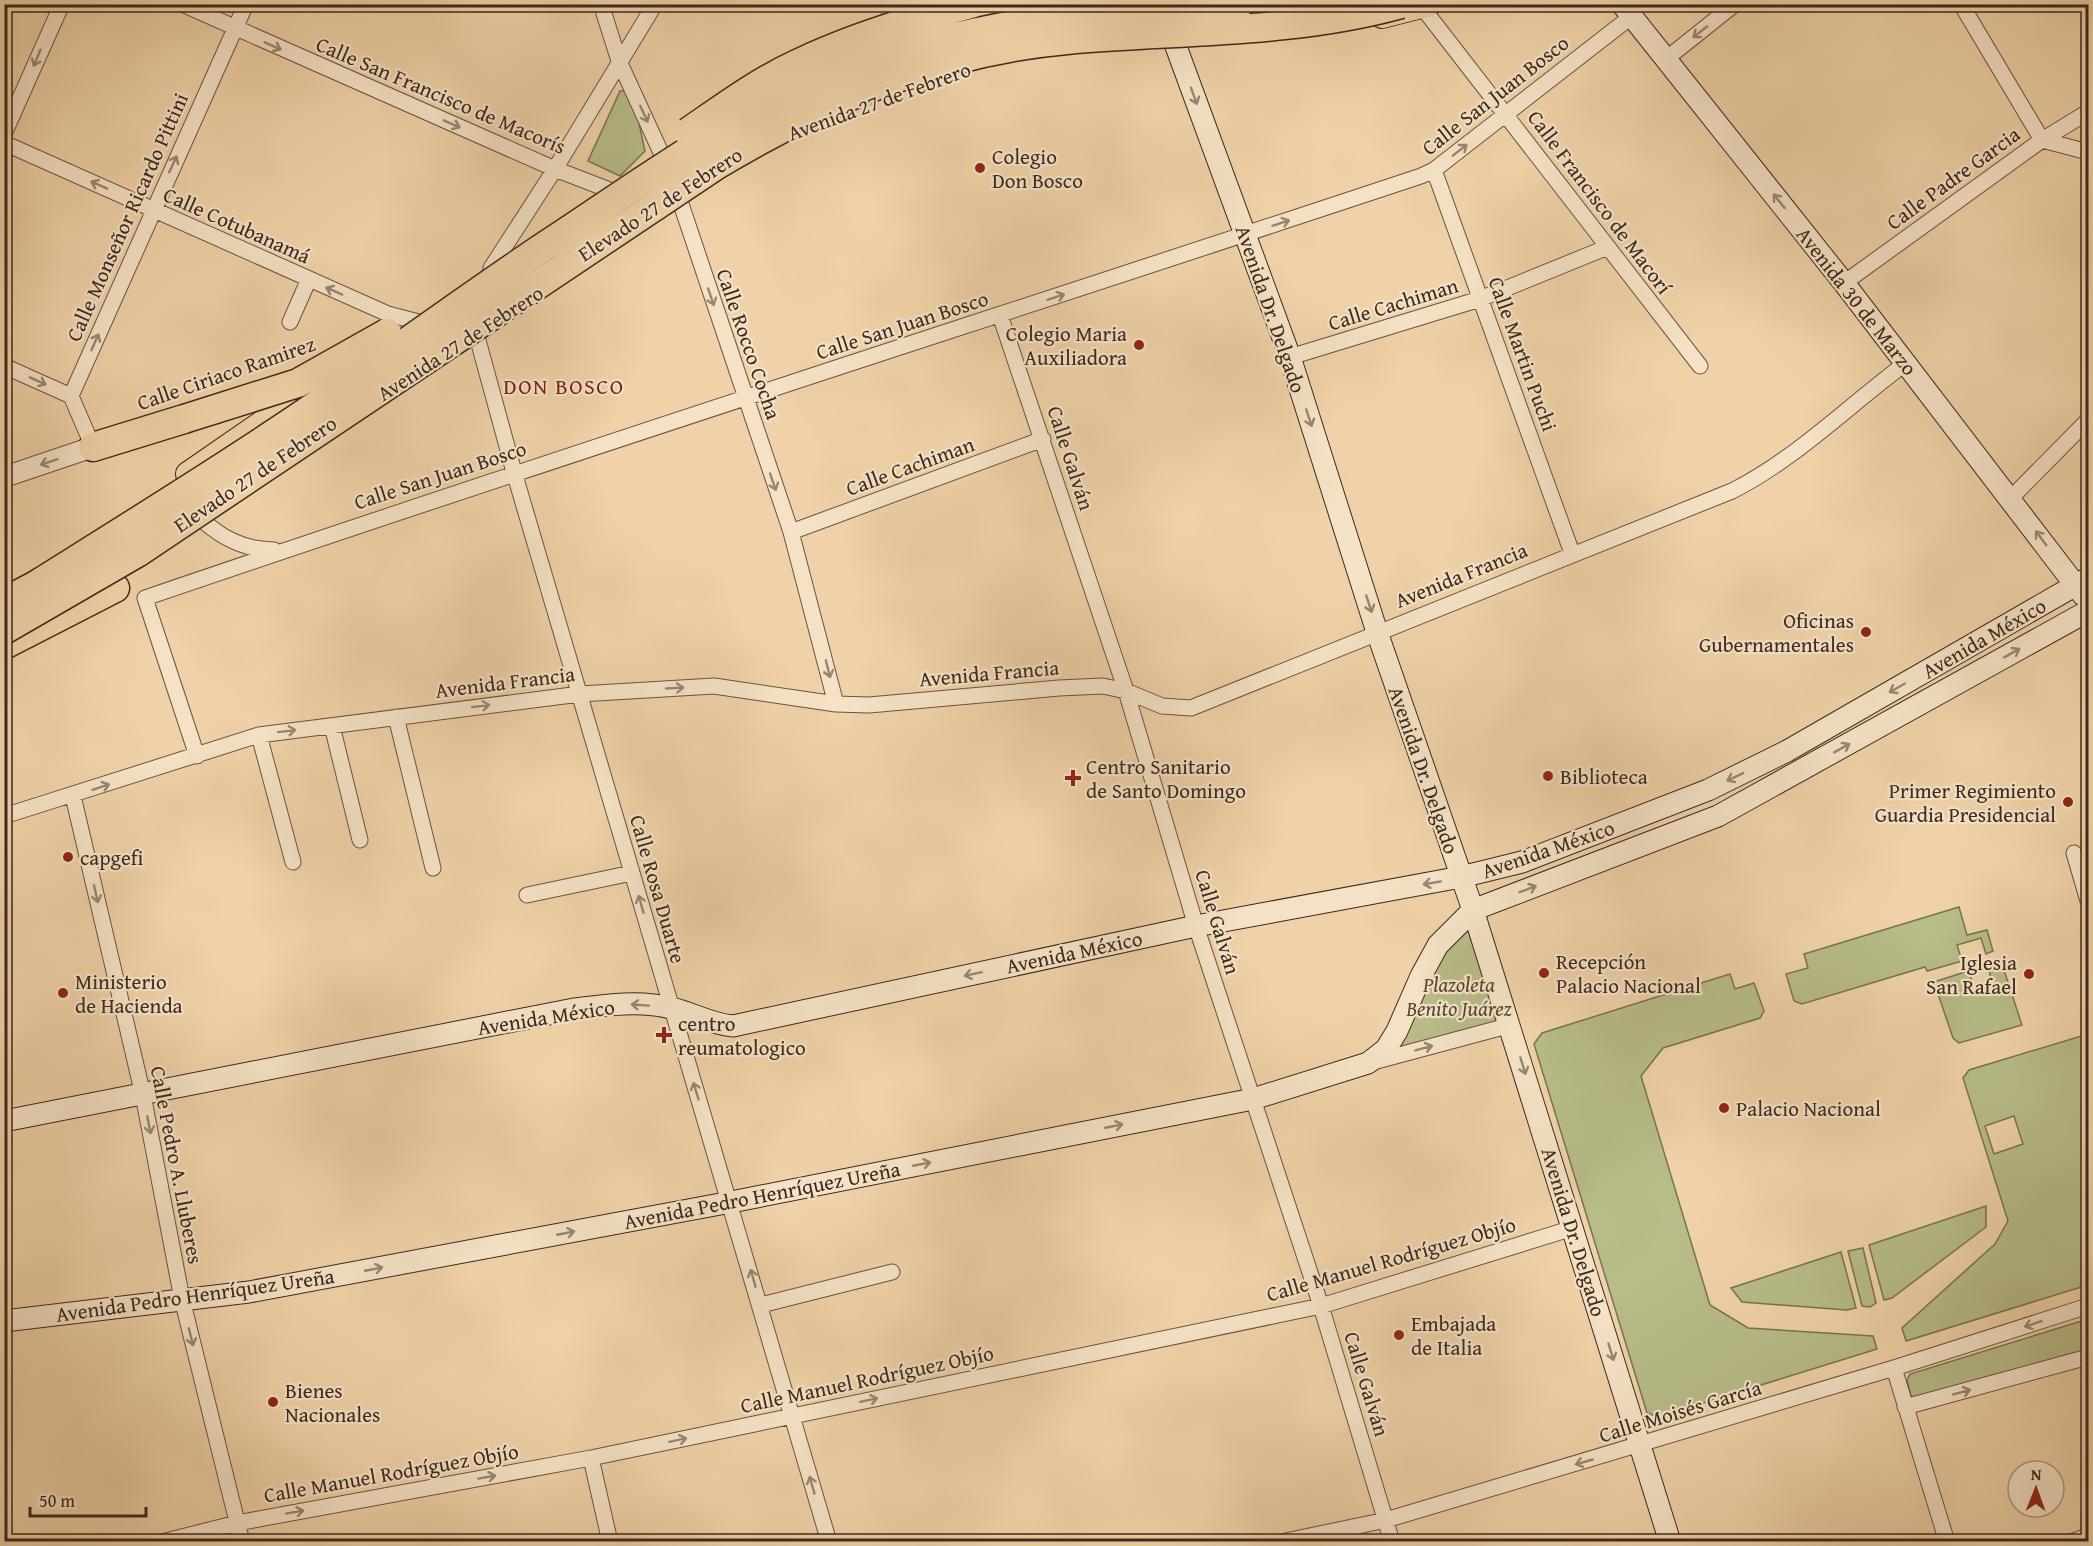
<svg xmlns="http://www.w3.org/2000/svg" width="2093" height="1546" font-family="'Gentium Book Plus',serif">
  <style>
    .green { fill: #b7bc88; stroke: #7a7254; stroke-width: 1.5; fill-rule: evenodd }
    .lines { fill: none; stroke-linecap: round; stroke-linejoin: round }
    .minor-casing { stroke: #695341; stroke-width: 17 }
    .tertiary-casing { stroke: #695341; stroke-width: 22 }
    .secondary-casing { stroke: #3c291f; stroke-width: 23 }
    .primary-casing { stroke: #3c291f; stroke-width: 26 }
    .motorway-casing { stroke: #3c291f; stroke-width: 31 }
    .minor { stroke: #f5e2c6; stroke-width: 15 }
    .tertiary { stroke: #f5e2c6; stroke-width: 20 }
    .secondary { stroke: #f5e2c6; stroke-width: 21 }
    .primary { stroke: #efd2a7; stroke-width: 24 }
    .motorway { stroke: #efd2a7; stroke-width: 28 }
    .motorway-bridge-casing { stroke: #3c291f; stroke-width: 31; stroke-linecap: butt }
    .motorway-bridge { stroke: #efd2a7; stroke-width: 28 }
    .oneway { stroke: #988672 }
    .poi-dot { fill: #8f2418; stroke: #f5e2c6; stroke-width: 2 }
    .labels { text-anchor: middle; dominant-baseline: central; stroke-width: 4.5; stroke-linejoin: round; paint-order: stroke }
    .street-label { font-size: 21px; fill: #3c291f; stroke: #f5e2c6 }
    .poi-label { font-size: 21px; fill: #3c291f; stroke: #f5e2c6; text-anchor: start }
    .park-label { font-size: 21px; font-style: italic; fill: #554634; stroke: #f5e2c6 }
    .neighbourhood-label { font-size: 22px; letter-spacing: 1.5px; fill: #7a1f14; stroke: #f5e2c6 }
  </style>
  <rect width="100%" height="100%" fill="#efd2a7"/>
  <filter id="stains"><feTurbulence type="fractalNoise" baseFrequency=".00333" numOctaves="4"/><feColorMatrix values="0 0 0 0 .2 0 0 0 0 .09 0 0 0 0 .02 0 0 0 .5 -.17"/></filter>
  <radialGradient id="worn" r=".72"><stop offset=".6" stop-color="#630" stop-opacity="0"/><stop offset="1" stop-color="#630" stop-opacity=".3"/></radialGradient>
  <path class="green" d="M620,91H632L645,151L620,176L588,161Z
    M1959,907L1967,935L1987,930L1993,951L1986,954L1981,938L1957,945L1962,961L1927,971L1925,967L1802,1004L1794,1001L1786,974L1808,968L1804,954Z
    M1473,921L1506,1021L1393,1052L1430,968Z
    M2001,961L2022,1025L1959,1043L1953,1038L1934,982L1968,971L1974,986L1992,981L1987,965Z
    M1730,974L1735,989L1754,983L1764,1011L1760,1018L1663,1048L1641,1076L1710,1305L1748,1328L1873,1336L1877,1349L1658,1417L1647,1413L1534,1044L1542,1033Z
    M2088,1034V1285L1906,1341L1902,1328L1995,1244L2008,1221L1963,1078L1969,1070ZM2014,1116L2023,1144L1994,1154L1985,1126Z
    M1986,1206V1227L1892,1298L1884,1300L1869,1245Z
    M1863,1248L1876,1303L1870,1307L1862,1306L1848,1251Z
    M1841,1252L1856,1308L1847,1310L1742,1302L1731,1288Z
    M2088,1319V1350L1915,1398L1911,1396L1907,1380L1910,1374Z"/>
  <g class="lines">
    <g class="minor-casing">
      <path id="minor" d="M182,4L555,169L625,196
        M601,4L619,61L663,157L680,201L791,532L836,704
        M887,4L896,30
        M1961,4L2042,140L2088,152
        M1422,7L1700,366
        M1666,59L1735,4
        M4,134L62,4
        M4,143L388,314L430,325
        M1434,170L1572,553
        M491,282V268L555,169L655,4
        M1844,283L2042,140L2088,112
        M1000,315L1126,691L1196,926L1321,1306L1392,1542
        M290,322L309,279
        M466,332L476,333L514,472L829,1542
        M1290,357L1480,299L1608,247
        M4,366L71,396
        M96,445L93,447L71,396L246,4
        M2011,498L2088,420
        M197,515C219,537 243,550 274,550
        M791,532L1043,439
        M396,717L433,868
        M332,726L360,840
        M259,735L293,862
        M197,756L145,598C569,453 996,317 1421,176L1434,170L1632,16
        M73,796L143,1095L182,1299L242,1542
        M4,816L259,735L580,694L714,686L836,704L869,705L1059,688L1103,686L1126,691L1162,706L1191,708L1732,491C1797,458 1848,406 1906,363
        M2074,853L2088,901
        M527,895L632,873
        M1373,1062L1511,1025
        M761,1305L892,1272
        M1894,1368L1947,1542
        M1905,1407L2088,1357
        M591,1458L610,1542
        M162,1542L237,1523L591,1458L1321,1306L1573,1228
        M1281,1542L1386,1520L1894,1368L2088,1306
        M2070,1542L2088,1536"/>
    </g>
    <g class="tertiary-casing">
      <path id="tertiary" d="M4,477L93,447"/>
    </g>
    <g class="secondary-casing">
      <path id="secondary" d="M1622,4L1844,283L2083,595
        M1167,22L1290,357L1377,632L1473,910L1670,1542
        M4,1121L574,1009C605,1005 640,1000 671,1008C693,1013 710,1024 733,1026L1196,926L1461,877L1522,862L1708,790L1787,751L2088,578
        M4,1321L249,1292L731,1202L1253,1099L1368,1063L1386,1049L1397,1031L1421,976L1438,945L1473,910L1718,816L2088,611"/>
    </g>
    <g class="primary-casing">
      <path id="primary" d="M1382,16L1429,4
        M188,474L324,380"/>
    </g>
    <g class="motorway-casing">
      <path id="motorway" d="M93,447L184,419
        M4,645L115,588"/>
    </g>
    <use href="#minor" class="minor"/>
    <use href="#tertiary" class="tertiary"/>
    <use href="#secondary" class="secondary"/>
    <use href="#primary" class="primary"/>
    <use href="#motorway" class="motorway"/>
    <g class="motorway-bridge-casing">
      <path id="motorway-bridge" d="M688,132C723,108 758,82 797,64C851,38 913,19 971,4
        M184,419L298,383L387,333
        M4,602L36,585C119,533 203,481 284,427C376,366 463,300 554,240C648,178 743,107 850,69C983,20 1099,10 1239,4
        M4,630L137,553L715,166C823,101 940,51 1067,40C1178,30 1293,34 1401,4"/>
    </g>
    <use href="#motorway-bridge" class="motorway-bridge"/>
  </g>
  <defs><path id="oneway-shaft" d="M-6 0H5M1.5-3L5.5 0L1.5 3" fill="none" stroke-width="1.6" stroke-linecap="round" stroke-linejoin="round" transform="scale(1.5)"/></defs>
  <g class="oneway">
    <use href="#oneway-shaft" transform="translate(1700 32) rotate(142)"/>
    <use href="#oneway-shaft" transform="translate(273 46) rotate(24)"/>
    <use href="#oneway-shaft" transform="translate(37 58) rotate(113)"/>
    <use href="#oneway-shaft" transform="translate(1194 96) rotate(70)"/>
    <use href="#oneway-shaft" transform="translate(644 114) rotate(65)"/>
    <use href="#oneway-shaft" transform="translate(452 124) rotate(24)"/>
    <use href="#oneway-shaft" transform="translate(1460 150) rotate(-38)"/>
    <use href="#oneway-shaft" transform="translate(173 164) rotate(-65)"/>
    <use href="#oneway-shaft" transform="translate(99 185) rotate(-156)"/>
    <use href="#oneway-shaft" transform="translate(1779 201) rotate(-129)"/>
    <use href="#oneway-shaft" transform="translate(1281 223) rotate(-18)"/>
    <use href="#oneway-shaft" transform="translate(334 291) rotate(-156)"/>
    <use href="#oneway-shaft" transform="translate(711 297) rotate(71)"/>
    <use href="#oneway-shaft" transform="translate(1056 297) rotate(-18)"/>
    <use href="#oneway-shaft" transform="translate(95 342) rotate(-66)"/>
    <use href="#oneway-shaft" transform="translate(38 381) rotate(24)"/>
    <use href="#oneway-shaft" transform="translate(1309 418) rotate(72)"/>
    <use href="#oneway-shaft" transform="translate(49 462) rotate(162)"/>
    <use href="#oneway-shaft" transform="translate(773 482) rotate(71)"/>
    <use href="#oneway-shaft" transform="translate(2041 538) rotate(-126)"/>
    <use href="#oneway-shaft" transform="translate(1369 604) rotate(72)"/>
    <use href="#oneway-shaft" transform="translate(2012 653) rotate(-29)"/>
    <use href="#oneway-shaft" transform="translate(828 669) rotate(76)"/>
    <use href="#oneway-shaft" transform="translate(675 688) rotate(-3)"/>
    <use href="#oneway-shaft" transform="translate(1897 688) rotate(150)"/>
    <use href="#oneway-shaft" transform="translate(481 706) rotate(-7)"/>
    <use href="#oneway-shaft" transform="translate(287 731) rotate(-7)"/>
    <use href="#oneway-shaft" transform="translate(1842 748) rotate(-29)"/>
    <use href="#oneway-shaft" transform="translate(1735 777) rotate(154)"/>
    <use href="#oneway-shaft" transform="translate(101 787) rotate(-18)"/>
    <use href="#oneway-shaft" transform="translate(1432 883) rotate(170)"/>
    <use href="#oneway-shaft" transform="translate(1528 889) rotate(-21)"/>
    <use href="#oneway-shaft" transform="translate(96 894) rotate(77)"/>
    <use href="#oneway-shaft" transform="translate(641 904) rotate(-106)"/>
    <use href="#oneway-shaft" transform="translate(973 974) rotate(168)"/>
    <use href="#oneway-shaft" transform="translate(640 1005) rotate(-176)"/>
    <use href="#oneway-shaft" transform="translate(1424 1048) rotate(-15)"/>
    <use href="#oneway-shaft" transform="translate(1523 1066) rotate(73)"/>
    <use href="#oneway-shaft" transform="translate(696 1091) rotate(-107)"/>
    <use href="#oneway-shaft" transform="translate(149 1125) rotate(79)"/>
    <use href="#oneway-shaft" transform="translate(1114 1126) rotate(-11)"/>
    <use href="#oneway-shaft" transform="translate(922 1164) rotate(-11)"/>
    <use href="#oneway-shaft" transform="translate(566 1233) rotate(-11)"/>
    <use href="#oneway-shaft" transform="translate(374 1269) rotate(-11)"/>
    <use href="#oneway-shaft" transform="translate(753 1278) rotate(-106)"/>
    <use href="#oneway-shaft" transform="translate(2033 1324) rotate(162)"/>
    <use href="#oneway-shaft" transform="translate(191 1337) rotate(76)"/>
    <use href="#oneway-shaft" transform="translate(1611 1352) rotate(73)"/>
    <use href="#oneway-shaft" transform="translate(1962 1392) rotate(-15)"/>
    <use href="#oneway-shaft" transform="translate(869 1400) rotate(-12)"/>
    <use href="#oneway-shaft" transform="translate(678 1440) rotate(-12)"/>
    <use href="#oneway-shaft" transform="translate(1584 1462) rotate(164)"/>
    <use href="#oneway-shaft" transform="translate(487 1477) rotate(-10)"/>
    <use href="#oneway-shaft" transform="translate(812 1485) rotate(-106)"/>
    <use href="#oneway-shaft" transform="translate(295 1512) rotate(-10)"/>
  </g>
  <g class="poi-dot">
    <circle cx="980" cy="168" r="6"/>
    <circle cx="1139" cy="345" r="6"/>
    <circle cx="1866" cy="632" r="6"/>
    <circle cx="1548" cy="776" r="6"/>
    <path d="M1070 769h6v6h6v6h-6v6h-6v-6h-6v-6h6z"/>
    <circle cx="2068" cy="802" r="6"/>
    <circle cx="68" cy="857" r="6"/>
    <circle cx="1544" cy="973" r="6"/>
    <circle cx="2029" cy="974" r="6"/>
    <circle cx="63" cy="993" r="6"/>
    <path d="M661 1026h6v6h6v6h-6v6h-6v-6h-6v-6h6z"/>
    <circle cx="1724" cy="1108" r="6"/>
    <circle cx="1399" cy="1335" r="6"/>
    <circle cx="273" cy="1402" r="6"/>
  </g>
  <g class="labels">
    <g class="street-label">
      <text transform="translate(441 95) rotate(23)">Calle San Francisco de Macorís</text>
      <text transform="translate(1495 95) rotate(-38)">Calle San Juan Bosco</text>
      <text transform="translate(879 101) rotate(-20)">Avenida 27 de Febrero</text>
      <text transform="translate(1953 178) rotate(-36)">Calle Padre Garcia</text>
      <text transform="translate(1600 202) rotate(53)">Calle Francisco de Macorí</text>
      <text transform="translate(660 204) rotate(-33)">Elevado 27 de Febrero</text>
      <text transform="translate(127 217) rotate(-66)">Calle Monseñor Ricardo Pittini</text>
      <text transform="translate(237 225) rotate(24)">Calle Cotubanamá</text>
      <text transform="translate(1857 301) rotate(52)">Avenida 30 de Marzo</text>
      <text transform="translate(1393 304) rotate(-17)">Calle Cachiman</text>
      <text transform="translate(1271 309) rotate(71)">Avenida Dr. Delgado</text>
      <text transform="translate(902 325) rotate(-18)">Calle San Juan Bosco</text>
      <text transform="translate(460 343) rotate(-33)">Avenida 27 de Febrero</text>
      <text transform="translate(749 344) rotate(71)">Calle Rocco Cocha</text>
      <text transform="translate(1523 354) rotate(70)">Calle Martin Puchi</text>
      <text transform="translate(226 373) rotate(-19)">Calle Ciriaco Ramirez</text>
      <text transform="translate(1071 458) rotate(72)">Calle Galván</text>
      <text transform="translate(910 466) rotate(-20)">Calle Cachiman</text>
      <text transform="translate(255 474) rotate(-34)">Elevado 27 de Febrero</text>
      <text transform="translate(440 475) rotate(-18)">Calle San Juan Bosco</text>
      <text transform="translate(1461 575) rotate(-22)">Avenida Francia</text>
      <text transform="translate(1984 638) rotate(-30)">Avenida México</text>
      <text transform="translate(989 673) rotate(-5)">Avenida Francia</text>
      <text transform="translate(505 682) rotate(-7)">Avenida Francia</text>
      <text transform="translate(1424 770) rotate(71)">Avenida Dr. Delgado</text>
      <text transform="translate(1548 849) rotate(-19)">Avenida México</text>
      <text transform="translate(658 889) rotate(74)">Calle Rosa Duarte</text>
      <text transform="translate(1218 922) rotate(73)">Calle Galván</text>
      <text transform="translate(1074 952) rotate(-12)">Avenida México</text>
      <text transform="translate(546 1017) rotate(-9)">Avenida México</text>
      <text transform="translate(177 1165) rotate(79)">Calle Pedro A. Lluberes</text>
      <text transform="translate(762 1195) rotate(-11)">Avenida Pedro Henríquez Ureña</text>
      <text transform="translate(1574 1232) rotate(73)">Avenida Dr. Delgado</text>
      <text transform="translate(1391 1259) rotate(-16)">Calle Manuel Rodríguez Objío</text>
      <text transform="translate(195 1295) rotate(-8)">Avenida Pedro Henríquez Ureña</text>
      <text transform="translate(867 1379) rotate(-12)">Calle Manuel Rodríguez Objío</text>
      <text transform="translate(1367 1384) rotate(73)">Calle Galván</text>
      <text transform="translate(1680 1411) rotate(-17)">Calle Moisés García</text>
      <text transform="translate(391 1473) rotate(-10)">Calle Manuel Rodríguez Objío</text>
    </g>
    <g class="poi-label">
      <text x="992" y="156">Colegio<tspan x="992" dy="24">Don Bosco</tspan></text>
      <text x="1127" y="333" text-anchor="end">Colegio Maria<tspan x="1127" dy="24">Auxiliadora</tspan></text>
      <text x="1854" y="620" text-anchor="end">Oficinas<tspan x="1854" dy="24">Gubernamentales</tspan></text>
      <text x="1086" y="766">Centro Sanitario<tspan x="1086" dy="24">de Santo Domingo</tspan></text>
      <text x="1560" y="776">Biblioteca</text>
      <text x="2056" y="790" text-anchor="end">Primer Regimiento<tspan x="2056" dy="24">Guardia Presidencial</tspan></text>
      <text x="80" y="857">capgefi</text>
      <text x="1556" y="961">Recepción<tspan x="1556" dy="24">Palacio Nacional</tspan></text>
      <text x="2017" y="962" text-anchor="end">Iglesia<tspan x="2017" dy="24">San Rafael</tspan></text>
      <text x="75" y="981">Ministerio<tspan x="75" dy="24">de Hacienda</tspan></text>
      <text x="678" y="1023">centro<tspan x="678" dy="24">reumatologico</tspan></text>
      <text x="1736" y="1108">Palacio Nacional</text>
      <text x="1411" y="1323">Embajada<tspan x="1411" dy="24">de Italia</tspan></text>
      <text x="285" y="1390">Bienes<tspan x="285" dy="24">Nacionales</tspan></text>
    </g>
    <g class="park-label">
      <text x="1459" y="984">Plazoleta<tspan x="1459" dy="24">Benito Juárez</tspan></text>
    </g>
    <g class="neighbourhood-label">
      <text x="564" y="386">DON BOSCO</text>
    </g>
  </g>
  <rect width="2093" height="1546" fill="none" stroke="#efd2a7" stroke-width="24"/>
  <rect x="6" y="6" width="2081" height="1534" fill="none" stroke="#3c291f" stroke-width="3"/>
  <rect x="12" y="12" width="2069" height="1522" fill="none" stroke="#3c291f" stroke-width="1.5"/>
  <g transform="translate(2036 1489) rotate(1)"><circle r="28" fill="#f5e2c6" stroke="#ab9883" stroke-width="1.5"/>
  <path d="M0-4.5L10 22L0 15L-10 22Z" fill="#8f2418"/>
  <text y="-9" font-size="16" font-weight="bold" text-anchor="middle" fill="#3c291f">N</text>
  </g>
  <path d="M30 1507v9h116v-9" fill="none" stroke="#3c291f" stroke-width="3"/>
  <text x="39" y="1507" font-size="18" fill="#3c291f" stroke="#f5e2c6" stroke-width="4.5" paint-order="stroke">50 m</text>
  <rect width="100%" height="100%" filter="url(#stains)"/>
  <rect width="100%" height="100%" fill="url(#worn)"/>
</svg>
